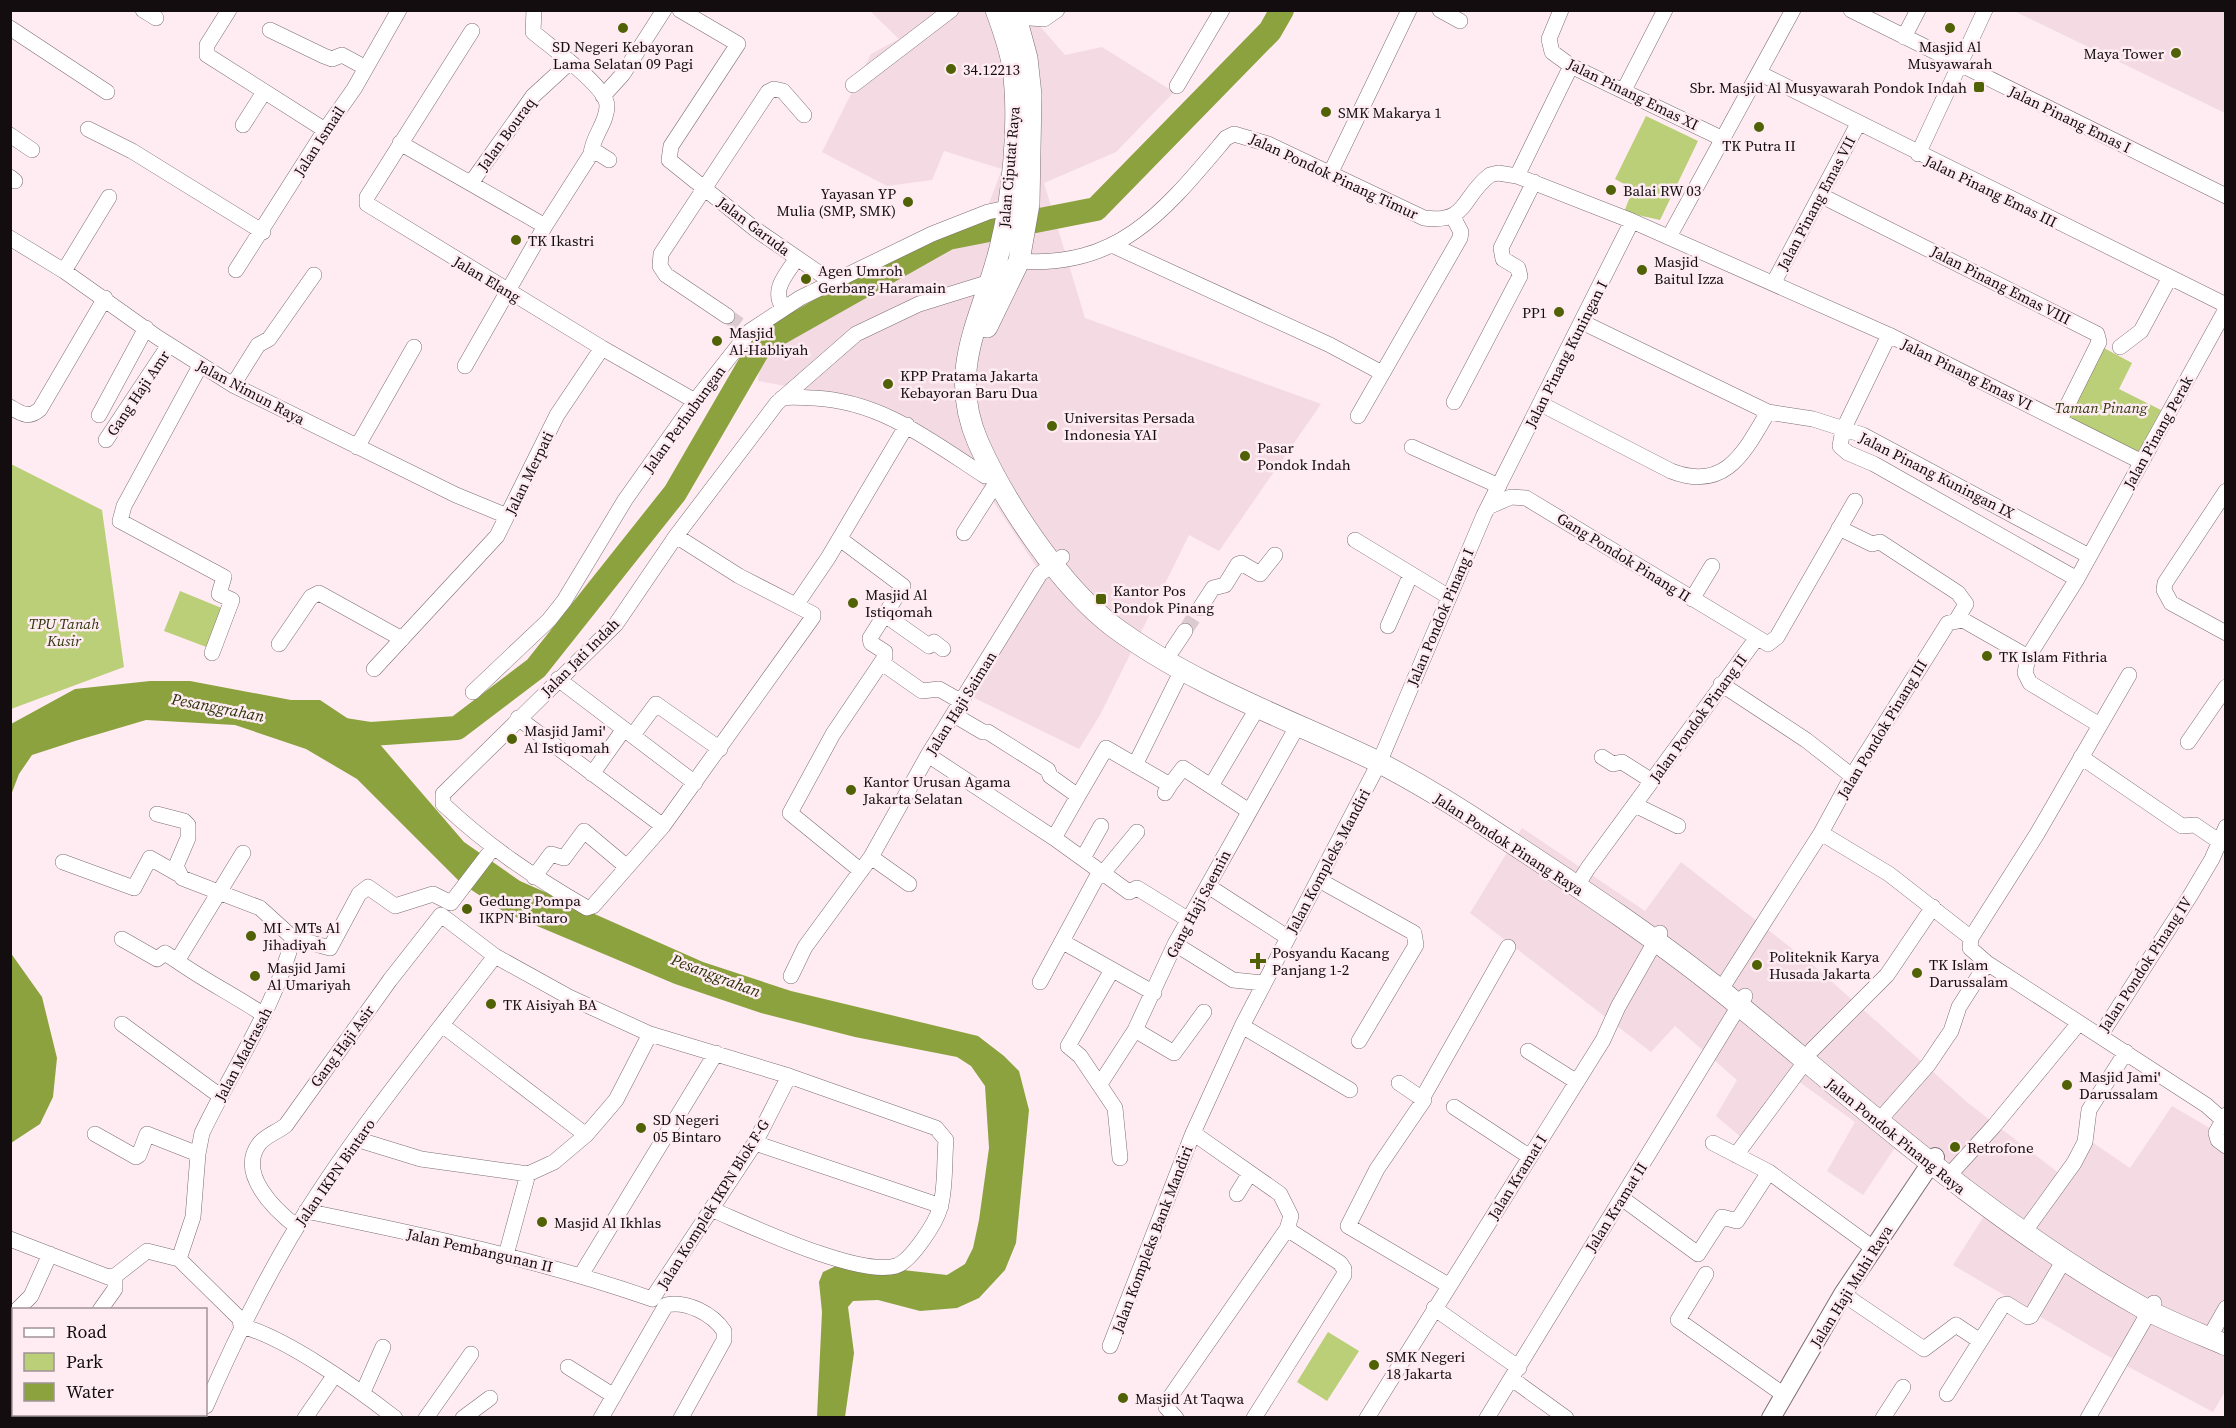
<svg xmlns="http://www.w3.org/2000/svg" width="2236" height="1428" font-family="'Source Serif 4',serif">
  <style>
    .built { fill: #f4dae2 }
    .green { fill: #bacf77 }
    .water { fill: #8ca23e }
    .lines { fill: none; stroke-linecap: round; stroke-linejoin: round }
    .river { stroke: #8ca23e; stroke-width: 24 }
    .minor-tunnel { stroke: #dbcbd0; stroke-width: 15; stroke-dasharray: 15 8; stroke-linecap: butt }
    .minor-casing { stroke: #7d6e73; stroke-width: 16 }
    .tertiary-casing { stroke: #7d6e73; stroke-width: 20 }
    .secondary-casing { stroke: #7d6e73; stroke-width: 22 }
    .minor { stroke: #fff; stroke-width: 15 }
    .tertiary { stroke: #fff; stroke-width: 18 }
    .secondary { stroke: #fff; stroke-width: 21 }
    .poi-dot { fill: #516105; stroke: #feecf2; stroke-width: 2 }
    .labels { text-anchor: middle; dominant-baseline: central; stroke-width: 5; stroke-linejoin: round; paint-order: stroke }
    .poi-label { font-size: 15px; fill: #130d0f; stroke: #feecf2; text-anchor: start }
    .street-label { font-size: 15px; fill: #130d0f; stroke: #feecf2 }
    .park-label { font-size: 15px; font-style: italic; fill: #2f370e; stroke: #feecf2 }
    .water-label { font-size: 16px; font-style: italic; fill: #283006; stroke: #feecf2 }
  </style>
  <rect width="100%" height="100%" fill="#feecf2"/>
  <path class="built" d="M1046,10L1038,24L1065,55L1102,47L1174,92L1116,152L1044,183L1085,318L1321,404L1219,551L1189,535L1100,715L1079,749L962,692L1038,569L964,457L848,397L758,381L763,322L985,214L1002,169L944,151L932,180L887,186L822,152L871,54L899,39L870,11Z
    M2014,11H2225V113Z
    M1522,828L1645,911L1681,862L1813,965L1968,1103L2060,1174L2083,1136L2130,1168L2172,1106L2225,1137L2226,1390L2213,1412L2097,1350L1953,1265L1984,1216L1894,1149L1863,1195L1827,1171L1855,1122L1791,1076L1743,1139L1716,1116L1737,1080L1675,1026L1651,1052L1470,913Z"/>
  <path class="green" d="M1646,116L1698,141L1660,220L1624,212L1633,189L1615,179Z
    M2102,347L2132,363L2119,389L2161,410L2136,456L2066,418Z
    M11,464L102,510L124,667L11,709Z
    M180,591L224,609L209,648L164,631Z
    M1328,1332L1359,1351L1327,1401L1297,1382Z"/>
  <path class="water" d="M150,681H190L291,700H320L371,734L464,842L520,881L703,962L791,991L978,1036L1004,1056L1019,1071L1029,1110L1016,1243L1005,1270L979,1298L957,1308L920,1311L878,1300L853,1301L848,1307L854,1353L845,1417H817L822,1312L819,1282L823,1272L838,1265H859L947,1275L965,1264L973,1248L979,1220L989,1148L985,1086L971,1066L957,1057L855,1037L761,1013L675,984L506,913L461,883L357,779L306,749L235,725L146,720L75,741L32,755L19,774L11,795V724L75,689Z
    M10,952L42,997L57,1058L53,1097L40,1124L11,1143Z"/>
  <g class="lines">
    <path class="river" d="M339,729L371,734L457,728L536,668L675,493L762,343L948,238L1096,209L1270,31L1282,10"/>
    <path class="minor-tunnel" d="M727,316L746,329
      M1185,631L1200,608"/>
    <g class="minor-casing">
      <path id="minor" d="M143,10L156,18
        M229,10L207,45V55L325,130
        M534,10L533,32C549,46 607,86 607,106C607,123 592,137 591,154
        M680,10L738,44L671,146L669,160L755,229L832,282
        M1440,10L1460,21
        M1561,10L1549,39L1552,52L1571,66L1723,139
        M1851,10L2226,196
        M1017,17L1044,19L1057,10
        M10,28L107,92
        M270,30L324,56L332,59L342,55L366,68
        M472,31L367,197V204L602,348L695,401
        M1904,37L1918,10
        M1759,73L2226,305
        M853,85L951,10
        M1177,86L1222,10
        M1624,90L1665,10
        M603,96L623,74L664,10
        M243,125L264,92
        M88,129L132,151L263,232
        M10,135L32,150
        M400,143L545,226
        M1918,154L1985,10
        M1330,174L1409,10
        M1517,176L1571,66
        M10,177L15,181
        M471,183L533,96L569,63
        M1820,195L2097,334L2099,342L2060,420
        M1669,237L1793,10
        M10,238L64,271L157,337L233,385L456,495L507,516
        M1114,246L1330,345L1382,373
        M1019,261C1120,269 1166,209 1226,138L1234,134L1268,144L1424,218C1468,224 1461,197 1490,175L1498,173L1517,176L1632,221L1889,335L2142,462
        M236,270L325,130L354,89L399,10
        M64,271L109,197
        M1774,282L1858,124
        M783,308C771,289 786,275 797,258
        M727,316L666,275L660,266L661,254L768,92L774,89L783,91L804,115
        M1582,322L1768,412L1813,419L1863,435L2089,556
        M1889,335L1843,430L1840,446L1848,453L1874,464L2077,579
        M2120,347L2141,331L2169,279
        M200,366L124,506L120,521L224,577L219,594L232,600L212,653
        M465,366L545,226L591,154L598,153L609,160
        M233,385L258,345L269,339L314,275
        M782,398C792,396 804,398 814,398C881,401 931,441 985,476L995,474
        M1454,402L1520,276L1518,268L1503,259L1501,248L1534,182
        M1541,404L1671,471C1725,492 1744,453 1768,412
        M10,407C22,414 29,419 40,409L105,298
        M99,415L146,328
        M1358,416L1460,238L1461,232L1453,217
        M106,440L169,345
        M357,447L414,347
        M1412,447L1499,486
        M2226,491L2165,583L2164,590L2171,603L2226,633
        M1488,507L1511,497L1526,498L1768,644L1777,637L1855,501
        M1839,528L1872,544L1880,542L1958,593L1966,604L1957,619
        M964,533L998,480
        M676,536L739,576L813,614V617L663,826L593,906L587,908C532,876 489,847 443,804V794L616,624L676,536L777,403L856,334L919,304L990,282
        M840,539L903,586L870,638L871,643L885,652V657L833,734L790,813L861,871
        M1355,540L1449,597
        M1692,599L1712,566
        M796,605L828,558L907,425
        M1200,608L1213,588L1225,585L1238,564L1241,563L1260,574L1275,555
        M885,615L929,646L934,642L943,649
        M1388,626L1411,574
        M279,644L311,597L319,593L402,639
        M1173,649L1185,631
        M882,663L922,691L939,689L962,702
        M374,669L497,536L557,415L602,348
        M2129,675L2037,834L1971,938L1970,948L1987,963L2206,1105L2223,1120
        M558,679L695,783
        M1721,684L1806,740L1852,776
        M473,692L549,620L564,601L625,500L695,401L750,331L800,298L932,234L988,212L1016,206
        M954,715L983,732H988L1048,770L1050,776L1078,796L1054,838
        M518,718L663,826
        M2098,724L2030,683L2025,673L2028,657L2077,579L2226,309
        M633,735L656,704L720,749
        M2188,742L2226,687
        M928,755L1054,838L1129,892L1137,888L1189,920
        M1602,757L1613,764L1622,762L1652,781
        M2081,757L2182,826L2195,825L2220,842
        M1135,765L1183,668
        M592,774L624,729
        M1170,785L1183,768L1249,811
        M1211,786L1258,707
        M1078,796L1106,748L1170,785L1165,793
        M1635,805L1678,826
        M157,814L184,821L188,825V838L176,866L182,878L260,908L293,938C275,1008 233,1068 202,1133L198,1154L193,1217L179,1259L240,1319L241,1326C285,1337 358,1389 395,1418
        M1821,833L1889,874L1971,938
        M243,853L177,961C205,981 236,996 264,1015
        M871,857L909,884
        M1083,858L1101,826
        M63,862L134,888L150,858L178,874
        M1103,873L1137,832
        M534,877L551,854L564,858L584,831L627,867
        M1319,880L1414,933L1416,945L1359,1041
        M1208,886L1287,937
        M1576,887L1588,868L1756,639
        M293,938L330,948L359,894L368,887L395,906L433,894L451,903L493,848
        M122,939L157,959L165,953L177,961
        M1063,942L1154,993
        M1175,944L1233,980L1263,983
        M1112,970L1068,1046L1080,1056L1115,1108L1120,1158
        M791,976L805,947L871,857L928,755L1040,574L1062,557
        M1040,982L1100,871
        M1720,991L1821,833L1852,776L1948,623L1963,620L2028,657
        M122,1024L220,1096
        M442,1025L586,1135L616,1100L650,1034
        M1242,1026L1350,1090
        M1135,1030L1174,1053L1204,1012
        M2100,1036L2190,896L2212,859L2226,827
        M1812,1050L1887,975L1933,907
        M1528,1051L1577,1082
        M1399,1083L1424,1100L1377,1169L1348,1226L1448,1285
        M1100,1084L1135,1030L1175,944L1298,725
        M1423,1097L1508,947
        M1454,1107L1530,1157
        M1884,1115L1928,1065L1951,1031L1959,1007L1987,963
        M2226,1115L2216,1133L2218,1140L2226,1146
        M95,1134L136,1157L139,1155L147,1134L198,1154
        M356,1139L421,1159L528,1174L554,1162L586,1135
        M755,1143L941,1206
        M1713,1143L1769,1172L1873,1248
        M1736,1155L1805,1062
        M1953,1171L1994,1126L2079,1023
        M1237,1194L1250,1173
        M1623,1199L1698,1254L1722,1217L1737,1221L1769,1172
        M306,1211C423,1235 540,1260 652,1299L755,1143L789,1076
        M297,1227C275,1210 237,1174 259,1144C266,1135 278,1132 286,1125L390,980L441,915L495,956L569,997L650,1034L789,1076L936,1128L946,1140C944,1161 946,1188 940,1208C936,1223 911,1261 896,1266C858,1277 751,1226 713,1210
        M2027,1228L2074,1163L2085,1142L2089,1110L2126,1052
        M10,1239L108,1277L115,1276L147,1251L179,1259
        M506,1255L528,1174
        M1706,1274L1678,1320L1784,1395
        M581,1275L716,1053
        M1843,1294L1924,1349L1956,1325L1980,1341
        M1434,1308L1519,1368
        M17,1310L31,1296L50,1254
        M100,1310L115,1289V1276
        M2209,1338L2226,1308
        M1110,1346L1193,1133L1242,1026L1379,763L1484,515L1632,221
        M568,1367L614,1396
        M1512,1379L1566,1418
        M363,1392L383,1347
        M1947,1394L2003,1305L2007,1304L2028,1317L2031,1316L2064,1260
        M206,1406C235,1339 267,1274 306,1212C362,1123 431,1040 495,956
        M17,1418L19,1414
        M57,1418L58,1414
        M305,1418L334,1376
        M426,1418L471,1354
        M463,1418L490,1398
        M601,1418L666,1305C686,1300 713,1314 724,1331V1340L681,1418
        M1176,1418L1166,1407L1168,1400L1287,1229L1291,1216L1280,1194L1193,1133
        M1254,1418L1344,1275V1269L1340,1263L1287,1229
        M1367,1418L1603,1040L1618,1007L1660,933
        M1487,1418L1745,996
        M1883,1418L1903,1387
        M2088,1418L2154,1303"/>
    </g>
    <g class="tertiary-casing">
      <path id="tertiary" d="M1771,1418L1843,1294L1935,1157"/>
    </g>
    <g class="secondary-casing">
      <path id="secondary" d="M996,10C1003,29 1010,49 1013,68C1020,122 1013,196 1000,248C983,318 946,368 978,442C1005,503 1061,587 1114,627C1191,684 1288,719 1374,760C1415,781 1456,806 1495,832C1579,887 1664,943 1741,1007C1871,1114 1995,1225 2143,1308C2169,1322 2198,1333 2226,1345
        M987,327L1019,261L1029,204L1031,95L1027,58L1014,10"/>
    </g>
    <use href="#minor" class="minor"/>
    <use href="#tertiary" class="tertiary"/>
    <use href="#secondary" class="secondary"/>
  </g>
  <g class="poi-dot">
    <circle cx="623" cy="28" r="6"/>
    <circle cx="1950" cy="28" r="6"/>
    <circle cx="2176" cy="53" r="6"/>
    <circle cx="951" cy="69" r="6"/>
    <rect x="1973" y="81" width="12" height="12" rx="3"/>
    <circle cx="1326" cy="112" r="6"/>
    <circle cx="1759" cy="127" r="6"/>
    <circle cx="1611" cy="190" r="6"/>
    <circle cx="908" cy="202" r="6"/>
    <circle cx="516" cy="240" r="6"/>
    <circle cx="1642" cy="270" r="6"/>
    <circle cx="806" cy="279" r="6"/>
    <circle cx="1559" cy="312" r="6"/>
    <circle cx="717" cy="341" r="6"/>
    <circle cx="888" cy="384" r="6"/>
    <circle cx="1052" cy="426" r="6"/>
    <circle cx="1245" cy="456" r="6"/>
    <rect x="1095" y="593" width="12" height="12" rx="3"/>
    <circle cx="853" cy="603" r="6"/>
    <circle cx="1987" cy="656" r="6"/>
    <circle cx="512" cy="739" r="6"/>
    <circle cx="851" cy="790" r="6"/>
    <circle cx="467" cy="909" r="6"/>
    <circle cx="251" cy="936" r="6"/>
    <path d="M1255 952h6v6h6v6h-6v6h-6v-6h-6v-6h6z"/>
    <circle cx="1757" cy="965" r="6"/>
    <circle cx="1917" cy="973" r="6"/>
    <circle cx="255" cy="976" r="6"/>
    <circle cx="491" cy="1004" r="6"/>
    <circle cx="2067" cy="1085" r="6"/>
    <circle cx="641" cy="1128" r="6"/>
    <circle cx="1955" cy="1147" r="6"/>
    <circle cx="542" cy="1222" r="6"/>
    <circle cx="1374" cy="1365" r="6"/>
    <circle cx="1123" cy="1398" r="6"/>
  </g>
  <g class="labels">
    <g class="poi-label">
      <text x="623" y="46" text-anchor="middle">SD Negeri Kebayoran<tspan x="623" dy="17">Lama Selatan 09 Pagi</tspan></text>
      <text x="1950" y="46" text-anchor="middle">Masjid Al<tspan x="1950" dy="17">Musyawarah</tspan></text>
      <text x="2164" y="53" text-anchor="end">Maya Tower</text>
      <text x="963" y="69">34.12213</text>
      <text x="1967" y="87" text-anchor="end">Sbr. Masjid Al Musyawarah Pondok Indah</text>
      <text x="1338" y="112">SMK Makarya 1</text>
      <text x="1759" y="145" text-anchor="middle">TK Putra II</text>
      <text x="1623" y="190">Balai RW 03</text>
      <text x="896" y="193" text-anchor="end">Yayasan YP<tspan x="896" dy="17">Mulia (SMP, SMK)</tspan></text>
      <text x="528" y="240">TK Ikastri</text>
      <text x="1654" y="261">Masjid<tspan x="1654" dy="17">Baitul Izza</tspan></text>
      <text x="818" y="270">Agen Umroh<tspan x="818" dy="17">Gerbang Haramain</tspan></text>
      <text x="1547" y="312" text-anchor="end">PP1</text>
      <text x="729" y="332">Masjid<tspan x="729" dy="17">Al-Habliyah</tspan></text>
      <text x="900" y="375">KPP Pratama Jakarta<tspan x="900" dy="17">Kebayoran Baru Dua</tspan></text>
      <text x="1064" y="417">Universitas Persada<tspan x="1064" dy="17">Indonesia YAI</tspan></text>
      <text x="1257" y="447">Pasar<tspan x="1257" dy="17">Pondok Indah</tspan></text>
      <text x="1113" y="590">Kantor Pos<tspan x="1113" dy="17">Pondok Pinang</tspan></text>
      <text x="865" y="594">Masjid Al<tspan x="865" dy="17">Istiqomah</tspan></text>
      <text x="1999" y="656">TK Islam Fithria</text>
      <text x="524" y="730">Masjid Jami'<tspan x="524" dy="17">Al Istiqomah</tspan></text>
      <text x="863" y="781">Kantor Urusan Agama<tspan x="863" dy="17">Jakarta Selatan</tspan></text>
      <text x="479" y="900">Gedung Pompa<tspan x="479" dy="17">IKPN Bintaro</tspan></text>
      <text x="263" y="927">MI - MTs Al<tspan x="263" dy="17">Jihadiyah</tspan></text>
      <text x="1272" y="952">Posyandu Kacang<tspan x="1272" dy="17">Panjang 1-2</tspan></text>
      <text x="1769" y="956">Politeknik Karya<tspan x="1769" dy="17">Husada Jakarta</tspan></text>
      <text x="1929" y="964">TK Islam<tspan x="1929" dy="17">Darussalam</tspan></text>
      <text x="267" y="967">Masjid Jami<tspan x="267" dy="17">Al Umariyah</tspan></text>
      <text x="503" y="1004">TK Aisiyah BA</text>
      <text x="2079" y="1076">Masjid Jami'<tspan x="2079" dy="17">Darussalam</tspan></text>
      <text x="653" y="1119">SD Negeri<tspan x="653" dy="17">05 Bintaro</tspan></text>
      <text x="1967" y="1147">Retrofone</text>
      <text x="554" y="1222">Masjid Al Ikhlas</text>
      <text x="1386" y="1356">SMK Negeri<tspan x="1386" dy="17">18 Jakarta</tspan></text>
      <text x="1135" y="1398">Masjid At Taqwa</text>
    </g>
    <g class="street-label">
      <text transform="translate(1633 94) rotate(26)">Jalan Pinang Emas XI</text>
      <text transform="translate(2070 119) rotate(26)">Jalan Pinang Emas I</text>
      <text transform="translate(506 134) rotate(-54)">Jalan Bouraq</text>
      <text transform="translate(319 141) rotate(-57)">Jalan Ismail</text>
      <text transform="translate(1009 167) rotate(-85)">Jalan Ciputat Raya</text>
      <text transform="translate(1334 176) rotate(25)">Jalan Pondok Pinang Timur</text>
      <text transform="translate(1991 191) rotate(26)">Jalan Pinang Emas III</text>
      <text transform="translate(1816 203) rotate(-62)">Jalan Pinang Emas VII</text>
      <text transform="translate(754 226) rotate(37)">Jalan Garuda</text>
      <text transform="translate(487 279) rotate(31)">Jalan Elang</text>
      <text transform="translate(2001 285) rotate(27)">Jalan Pinang Emas VIII</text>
      <text transform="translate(1566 354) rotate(-63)">Jalan Pinang Kuningan I</text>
      <text transform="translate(1967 374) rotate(26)">Jalan Pinang Emas VI</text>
      <text transform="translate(251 392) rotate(28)">Jalan Nimun Raya</text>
      <text transform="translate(138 393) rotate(-56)">Gang Haji Amr</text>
      <text transform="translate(684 419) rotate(-54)">Jalan Perhubungan</text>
      <text transform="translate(2158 432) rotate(-61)">Jalan Pinang Perak</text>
      <text transform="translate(529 473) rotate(-64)">Jalan Merpati</text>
      <text transform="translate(1937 475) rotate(27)">Jalan Pinang Kuningan IX</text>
      <text transform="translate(1624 557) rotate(32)">Gang Pondok Pinang II</text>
      <text transform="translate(1440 617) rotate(-67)">Jalan Pondok Pinang I</text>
      <text transform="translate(580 657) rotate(-45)">Jalan Jati Indah</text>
      <text transform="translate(961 703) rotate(-58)">Jalan Haji Saiman</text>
      <text transform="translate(1698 718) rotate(-54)">Jalan Pondok Pinang II</text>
      <text transform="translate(1882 729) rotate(-59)">Jalan Pondok Pinang III</text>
      <text transform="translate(1509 844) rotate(33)">Jalan Pondok Pinang Raya</text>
      <text transform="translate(1328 861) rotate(-62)">Jalan Kompleks Mandiri</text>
      <text transform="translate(1198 904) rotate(-62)">Gang Haji Saemin</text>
      <text transform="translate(2145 964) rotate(-57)">Jalan Pondok Pinang IV</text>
      <text transform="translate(342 1046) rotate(-54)">Gang Haji Asir</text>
      <text transform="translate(243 1054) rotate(-62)">Jalan Madrasah</text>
      <text transform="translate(1896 1136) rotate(39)">Jalan Pondok Pinang Raya</text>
      <text transform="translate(335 1172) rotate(-55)">Jalan IKPN Bintaro</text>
      <text transform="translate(1517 1177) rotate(-58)">Jalan Kramat I</text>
      <text transform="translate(713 1204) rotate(-58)">Jalan Komplek IKPN Blok F-G</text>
      <text transform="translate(1616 1207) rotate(-58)">Jalan Kramat II</text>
      <text transform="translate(1152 1239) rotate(-69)">Jalan Kompleks Bank Mandiri</text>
      <text transform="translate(480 1250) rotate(13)">Jalan Pembangunan II</text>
      <text transform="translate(1851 1286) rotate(-58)">Jalan Haji Muhi Raya</text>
    </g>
    <g class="park-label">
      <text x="2101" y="407">Taman Pinang</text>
      <text x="64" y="623">TPU Tanah<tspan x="64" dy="17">Kusir</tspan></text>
    </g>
    <g class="water-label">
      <text transform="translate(218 707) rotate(11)">Pesanggrahan</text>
      <text transform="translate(716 975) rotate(21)">Pesanggrahan</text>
    </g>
  </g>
  <rect width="2236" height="1428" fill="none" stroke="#130d0f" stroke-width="24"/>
  <rect x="12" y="1308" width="195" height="108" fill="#feecf2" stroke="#a09397" stroke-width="1.5"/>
  <rect x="24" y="1328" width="30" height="9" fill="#ffffff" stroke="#a09397" stroke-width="1.5"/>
  <text x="66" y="1338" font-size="18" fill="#130d0f">Road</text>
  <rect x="24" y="1353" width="30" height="18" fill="#bacf77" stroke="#a09397" stroke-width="1.5"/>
  <text x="66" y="1368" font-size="18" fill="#130d0f">Park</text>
  <rect x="24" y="1383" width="30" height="18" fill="#8ca23e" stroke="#a09397" stroke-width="1.5"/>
  <text x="66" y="1398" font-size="18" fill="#130d0f">Water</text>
</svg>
